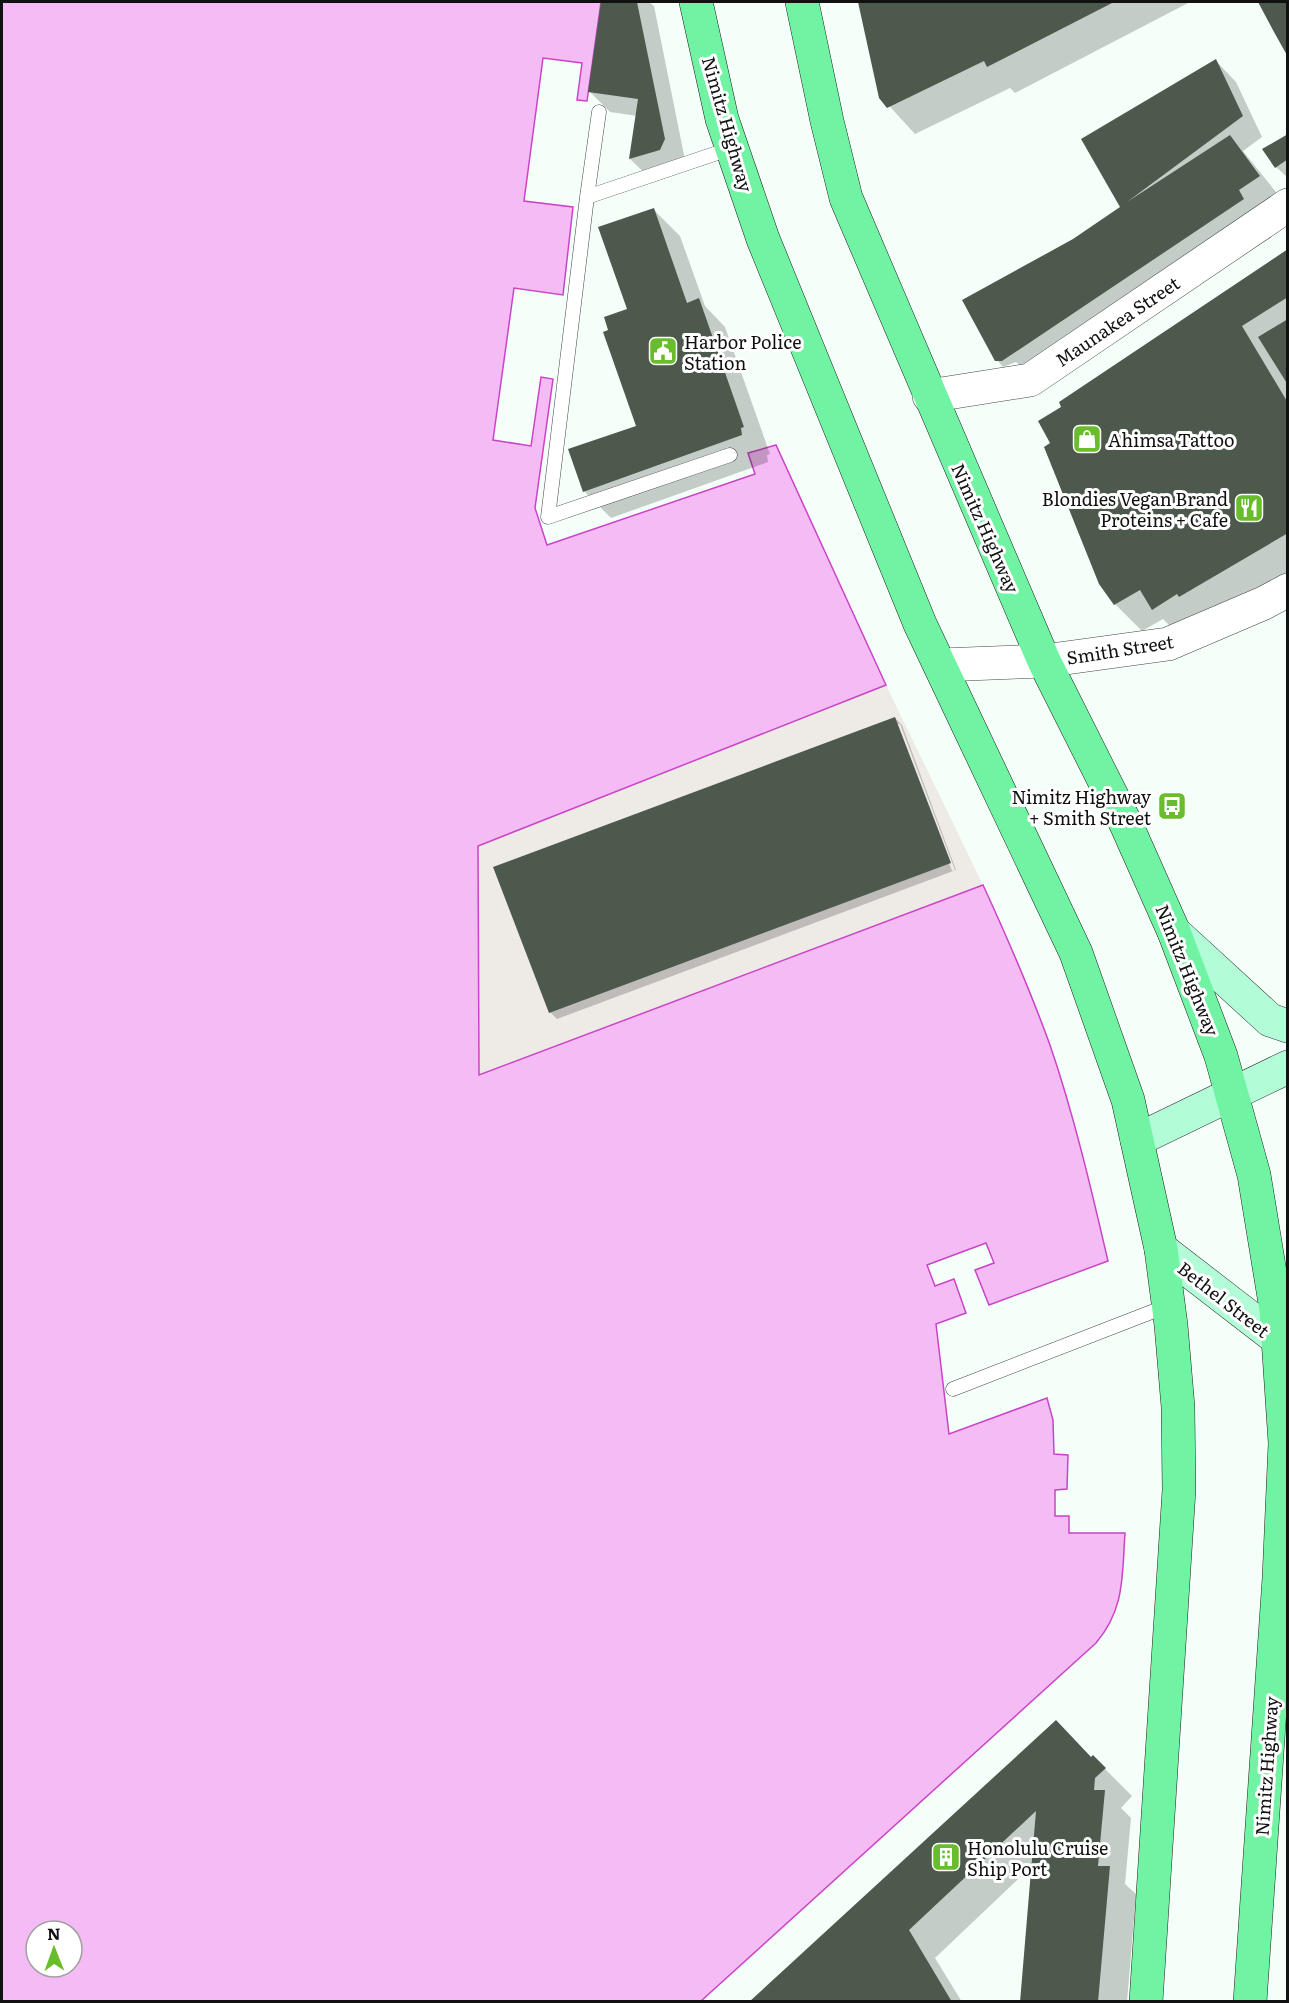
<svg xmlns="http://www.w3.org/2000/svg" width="1289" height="2003" font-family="Literata,serif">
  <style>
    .industrial { fill: #eeeae6 }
    .water { fill: #f4bbf4; stroke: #c944c6; stroke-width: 1.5; fill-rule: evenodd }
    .shadow { fill: #0003; fill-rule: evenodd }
    .building { fill: #4d594d }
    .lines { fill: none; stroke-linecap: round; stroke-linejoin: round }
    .service-casing { stroke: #444; stroke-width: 15 }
    .tertiary-casing { stroke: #444; stroke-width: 34 }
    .secondary-casing { stroke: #333; stroke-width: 34 }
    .primary-casing { stroke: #222; stroke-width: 34 }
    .service { stroke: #fff; stroke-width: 14 }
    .tertiary { stroke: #fff; stroke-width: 33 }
    .secondary { stroke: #b2fcd8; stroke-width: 33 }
    .primary { stroke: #70f3a2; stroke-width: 33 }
    .labels { text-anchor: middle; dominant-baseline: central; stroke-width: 6; stroke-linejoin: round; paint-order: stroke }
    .street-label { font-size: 18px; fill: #111; stroke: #fff }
    .poi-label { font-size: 18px; fill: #111; stroke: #fff; text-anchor: start }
  </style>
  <rect width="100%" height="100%" fill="#f5fff9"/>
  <path class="industrial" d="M886,685L983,885L479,1075L478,846Z"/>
  <path class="water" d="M2,2H601L587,101L577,100L582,63L543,58L524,201L573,207L563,295L514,288L493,440L531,446L541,377L553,379L535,508L547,545L755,474L748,453L776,445L886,685L478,846L479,1075L983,885C1007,937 1030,990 1050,1045C1074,1115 1091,1188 1108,1261L989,1305L975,1270L994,1263L986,1243L927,1265L935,1286L954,1279L966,1313L936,1324L949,1434L1047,1398L1053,1420L1054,1454L1068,1455L1067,1489L1055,1490V1516H1069V1533H1125C1122,1576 1125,1609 1096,1643L701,2001L2,2002ZM36,1931H72V1967H36Z"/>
  <path class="shadow" d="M603,2H649L654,6L685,160L651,179L630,159L637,116L610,112L590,92Z
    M860,2H1190L1015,93L1010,88L915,134L881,97Z
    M1216,61L1236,82L1262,137L1243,151L1280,197L1022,367L1016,362L1003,367L997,360L1074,240L1122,208Z
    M1288,136V178L1276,167Z
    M653,209L680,236L705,306L725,327L770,454L767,455L768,462L611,518L584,491L638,427L610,331L629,310Z
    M1288,251V575L1180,636L1163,619L1142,631L1115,604L1100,583L1046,448Z
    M895,718L902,725L956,870L557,1019L550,1012ZM897,724H900L955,870L952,871Z
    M1093,1757L1132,1796L1121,1808L1131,1818L1125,1884L1136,1894L1127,2002H1022L1033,1865L935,1958L962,2002H752Z"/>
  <path class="building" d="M601,2H637L665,139L660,150L629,159L638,99L588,92Z
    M858,2H1114L987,67L984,61L887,108L879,98Z
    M1258,2H1288V57L1274,32Z
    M1216,59L1243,116L1127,202L1230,135L1260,176L1239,190L1244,199L1002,361H995L962,300L1073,239L1120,207L1081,139Z
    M1288,134V159L1275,168L1262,149Z
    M654,208L687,303L699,298L744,427L741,428L742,435L583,492L568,449L636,426L603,332L608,330L604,317L627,309L598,227Z
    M1288,249V297L1242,326L1288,403V533L1179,597L1177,594L1152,610L1140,590L1114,605L1099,584L1044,447L1050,443L1038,421L1061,407L1059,402Z
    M1288,319V385L1258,337Z
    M895,717L951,863L549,1013L493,867Z
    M1056,1720L1091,1757L1093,1755L1106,1768L1095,1778L1094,1790H1105L1098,1866H1110L1098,2002H1020L1036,1811L909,1930L952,2002H749Z"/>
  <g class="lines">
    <g class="service-casing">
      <path id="service" d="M587,197L599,112
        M730,455L548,517L587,197L732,148
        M953,1389L1167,1306"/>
    </g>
    <g class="tertiary-casing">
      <path id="tertiary" d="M929,396L1030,380L1288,205
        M941,665L1044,661L1168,644L1264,603L1288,590"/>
    </g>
    <g class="secondary-casing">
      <path id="secondary" d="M1174,932L1270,1020L1288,1026
        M1137,1140L1288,1067
        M1161,1249L1288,1347"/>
    </g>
    <g class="primary-casing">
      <path id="primary" d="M696,2L722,119L763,239L920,624L1076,953L1128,1100L1161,1249L1171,1325L1178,1407L1179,1490L1146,2002
        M802,2L827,121L846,198L1044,661L1126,824L1174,932L1221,1056L1254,1175L1276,1309L1285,1443L1279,1578L1250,2002"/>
    </g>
    <use href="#service" class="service"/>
    <use href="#tertiary" class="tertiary"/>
    <use href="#secondary" class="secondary"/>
    <use href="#primary" class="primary"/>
  </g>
  <defs>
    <g id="civic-square" transform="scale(1.5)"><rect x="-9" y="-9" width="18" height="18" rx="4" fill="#69bd2c" stroke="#fff"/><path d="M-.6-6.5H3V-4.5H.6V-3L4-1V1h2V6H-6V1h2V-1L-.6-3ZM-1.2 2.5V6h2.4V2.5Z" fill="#fff"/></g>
    <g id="shop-square" transform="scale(1.5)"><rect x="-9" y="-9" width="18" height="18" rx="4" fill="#69bd2c" stroke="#fff"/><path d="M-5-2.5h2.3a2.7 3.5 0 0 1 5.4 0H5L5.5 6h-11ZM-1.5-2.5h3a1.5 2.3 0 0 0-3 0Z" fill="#fff"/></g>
    <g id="restaurant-square" transform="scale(1.5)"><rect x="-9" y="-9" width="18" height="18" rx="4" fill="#69bd2c" stroke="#fff"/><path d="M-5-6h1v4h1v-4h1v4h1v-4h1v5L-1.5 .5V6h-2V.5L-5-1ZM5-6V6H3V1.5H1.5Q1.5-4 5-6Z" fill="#fff"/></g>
    <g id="bus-square" transform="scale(1.5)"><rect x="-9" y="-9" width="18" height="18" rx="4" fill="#69bd2c" stroke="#fff"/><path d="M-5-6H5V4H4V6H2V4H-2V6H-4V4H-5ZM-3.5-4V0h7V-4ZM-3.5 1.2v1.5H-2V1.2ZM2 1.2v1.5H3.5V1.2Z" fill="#fff"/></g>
    <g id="building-square" transform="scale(1.5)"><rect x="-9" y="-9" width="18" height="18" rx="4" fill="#69bd2c" stroke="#fff"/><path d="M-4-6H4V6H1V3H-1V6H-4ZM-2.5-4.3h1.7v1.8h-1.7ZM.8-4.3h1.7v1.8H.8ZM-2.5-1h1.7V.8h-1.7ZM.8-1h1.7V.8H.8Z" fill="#fff"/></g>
  </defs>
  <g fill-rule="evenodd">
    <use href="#civic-square" x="663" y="351"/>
    <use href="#shop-square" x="1087" y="439"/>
    <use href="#restaurant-square" x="1249" y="508"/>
    <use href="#bus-square" x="1172" y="806"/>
    <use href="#building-square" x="946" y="1857"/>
  </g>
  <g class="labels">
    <g class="street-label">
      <text transform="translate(728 124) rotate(74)">Nimitz Highway</text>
      <text transform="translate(1117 321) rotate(-34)">Maunakea Street</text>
      <text transform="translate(986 528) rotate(66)">Nimitz Highway</text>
      <text transform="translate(1120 649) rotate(-9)">Smith Street</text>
      <text transform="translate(1188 970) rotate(68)">Nimitz Highway</text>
      <text transform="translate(1224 1299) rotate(38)">Bethel Street</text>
      <text transform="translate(1266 1766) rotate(-86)">Nimitz Highway</text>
    </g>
    <g class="poi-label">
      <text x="684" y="341">Harbor Police<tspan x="684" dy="21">Station</tspan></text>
      <text x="1108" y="439">Ahimsa Tattoo</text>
      <text x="1228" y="498" text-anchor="end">Blondies Vegan Brand<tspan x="1228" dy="21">Proteins + Cafe</tspan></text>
      <text x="1151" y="796" text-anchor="end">Nimitz Highway<tspan x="1151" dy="21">+ Smith Street</tspan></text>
      <text x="967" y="1847">Honolulu Cruise<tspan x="967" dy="21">Ship Port</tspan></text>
    </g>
  </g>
  <rect width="1289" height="2003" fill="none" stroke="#111111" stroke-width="6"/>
  <g transform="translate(54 1949) rotate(359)"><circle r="28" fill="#ffffff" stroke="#a0a0a0" stroke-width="1.5"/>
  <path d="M0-4.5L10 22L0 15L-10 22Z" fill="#69bd2c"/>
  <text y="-9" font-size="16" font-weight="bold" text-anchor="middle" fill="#111111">N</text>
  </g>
</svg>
